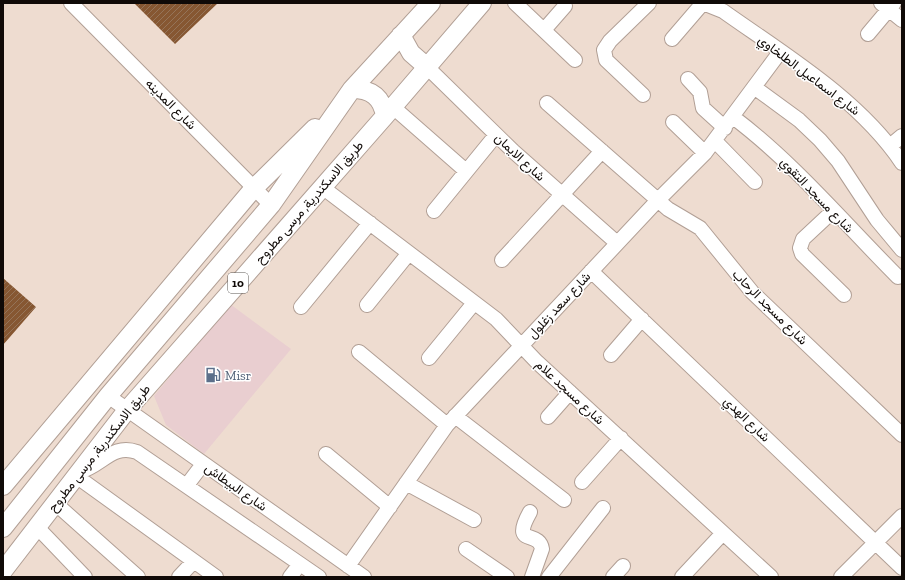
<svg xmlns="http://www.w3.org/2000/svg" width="905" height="580" font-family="'Zilla Slab',Vazirmatn,serif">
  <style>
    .commercial { fill: #e9ced0 }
    .building { fill: url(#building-hatch) }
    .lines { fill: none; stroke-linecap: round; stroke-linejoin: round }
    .minor-casing { stroke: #b19f95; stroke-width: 16 }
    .major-casing { stroke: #b19f95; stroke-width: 20 }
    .minor { stroke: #fff; stroke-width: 14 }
    .major { stroke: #fff; stroke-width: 18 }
    .labels { text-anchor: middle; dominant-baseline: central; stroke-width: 3; stroke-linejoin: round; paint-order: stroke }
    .shield { fill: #fff; stroke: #585451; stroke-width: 1 }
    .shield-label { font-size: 12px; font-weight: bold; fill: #100a07 }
    .street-label { font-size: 13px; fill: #100a07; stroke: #fff }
    .service-label { font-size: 13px; fill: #4e5e75; stroke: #fff; text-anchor: start }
  </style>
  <defs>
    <pattern id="building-hatch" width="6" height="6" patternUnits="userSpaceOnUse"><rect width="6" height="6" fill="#865732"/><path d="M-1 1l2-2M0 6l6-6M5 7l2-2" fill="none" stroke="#957459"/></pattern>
  </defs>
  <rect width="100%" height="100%" fill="#eedcd0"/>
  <path class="commercial" d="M230,304L291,349L204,454L166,425L154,396Z"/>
  <path class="building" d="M134,3H218L175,44Z
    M3,278L36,307L3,345Z"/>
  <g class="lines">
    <g class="minor-casing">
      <path id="minor" d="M71,3L271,205
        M515,3L575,60
        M881,3L902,20
        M544,30L565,6
        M868,34L894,3
        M672,39L703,3L723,11C785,55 859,99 902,163
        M427,67L513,151L617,243
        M688,79L700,92L703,108L725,128
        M754,87L799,120L820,140L838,161L877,220L902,250
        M643,95L606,60L604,50L610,41L649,3
        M547,103L668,209L700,228L752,292L902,435
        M393,107L466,171
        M733,117C794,163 844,223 898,277
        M673,122L705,153
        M715,141L755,182
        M890,146L902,136
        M322,187L496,319L537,362L771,577
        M434,211L496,135
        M833,211L803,239L800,248L802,254L844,295
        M502,260L602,151
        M591,271L902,568
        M367,305L409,253
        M301,307L370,223
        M359,352L447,425
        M611,355L642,319
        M429,358L474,303
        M108,396L364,577
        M455,416L564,500
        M548,417L570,392
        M326,454L390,507
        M79,472C102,466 112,443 137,452L319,577
        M76,476L216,577
        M582,482L621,438
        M406,483L474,520
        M187,485L203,464
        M55,503L138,577
        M530,512C510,548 539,529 542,549L532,577
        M37,527L85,577
        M466,549L507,577
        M348,566L447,425L658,200L705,153L780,52
        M179,577L194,561
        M290,577L300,564
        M549,577L603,508
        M613,577L623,566
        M682,577L723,533
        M841,577L902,516"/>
    </g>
    <g class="major-casing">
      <path id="major" d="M401,35L411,53L427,67
        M352,89C371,89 382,97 385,116
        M3,486L254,188L315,128
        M3,528L108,396L271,205L352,89L431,3
        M3,571L127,410L385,116L482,3"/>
    </g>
    <use href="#minor" class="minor"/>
    <use href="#major" class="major"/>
  </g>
  <defs>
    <g id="fuel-bare" transform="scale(1.2)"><path d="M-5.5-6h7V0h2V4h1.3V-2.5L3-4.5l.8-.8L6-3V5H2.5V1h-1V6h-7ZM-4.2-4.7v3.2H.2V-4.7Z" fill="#5c6f8a" stroke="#fff" stroke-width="2.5" paint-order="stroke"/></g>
  </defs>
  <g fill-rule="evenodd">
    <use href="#fuel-bare" x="213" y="375"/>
  </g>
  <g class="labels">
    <rect class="shield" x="228" y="273" width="20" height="20" rx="3"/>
    <g class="shield-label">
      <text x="238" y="283">10</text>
    </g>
    <g class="street-label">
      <text transform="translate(809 75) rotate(37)">شارع اسماعيل الطلخاوي</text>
      <text transform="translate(171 104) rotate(45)">شارع المدينه</text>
      <text transform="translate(520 157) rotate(43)">شارع الايمان</text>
      <text transform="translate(817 195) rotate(46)">شارع مسجد التقوي</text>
      <text transform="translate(309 202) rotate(-49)">طريق الاسكندرية, مرسى مطروح</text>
      <text transform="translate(559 305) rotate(-47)">شارع سعد زغلول</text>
      <text transform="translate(770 307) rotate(45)">شارع مسجد الرحاب</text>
      <text transform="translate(570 392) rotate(43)">شارع مسجد علام</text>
      <text transform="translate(747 419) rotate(44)">شارع الهدي</text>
      <text transform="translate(99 448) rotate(-52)">طريق الاسكندرية, مرسى مطروح</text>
      <text transform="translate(236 487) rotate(35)">شارع البيطاش</text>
    </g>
    <g class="service-label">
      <text x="225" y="375">Misr</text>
    </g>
  </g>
  <rect width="905" height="580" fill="none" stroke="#100a07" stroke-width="8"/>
</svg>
